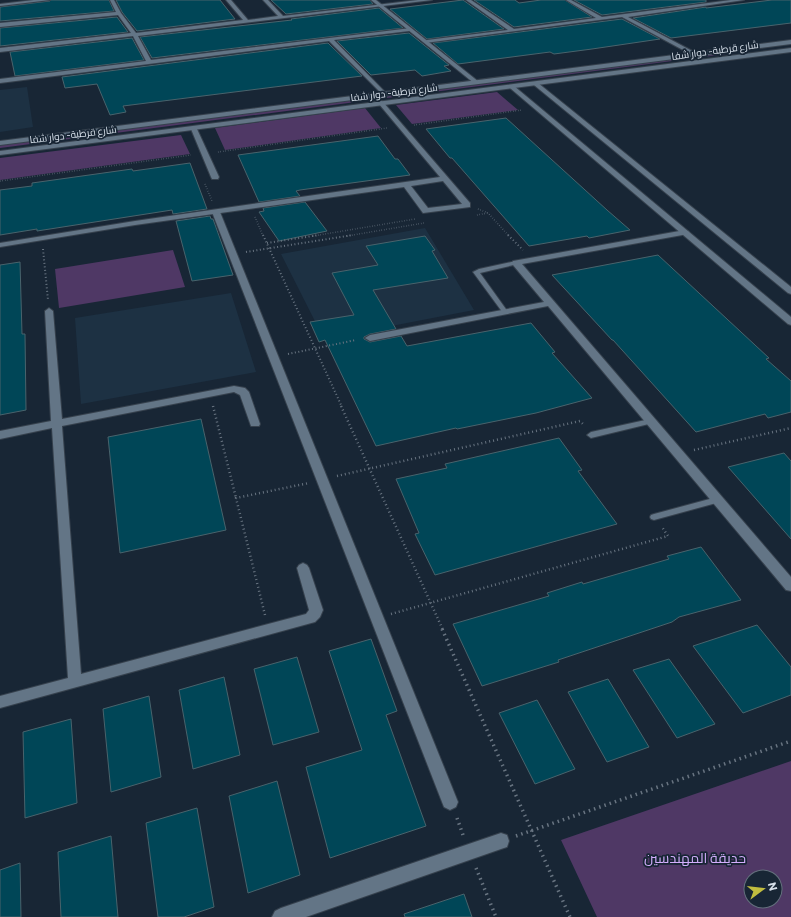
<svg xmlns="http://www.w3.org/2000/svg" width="791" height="917" font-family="Commissioner,Cairo,sans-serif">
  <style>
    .built { fill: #1d3143 }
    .green { fill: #4f3865; fill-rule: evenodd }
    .building { fill: #004657; stroke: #49636c }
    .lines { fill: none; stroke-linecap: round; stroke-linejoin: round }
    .service-casing { stroke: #36414d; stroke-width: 2 }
    .pedestrian-casing { stroke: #36414d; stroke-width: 2 }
    .minor-casing { stroke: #36414d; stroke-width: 2 }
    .tertiary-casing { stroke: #36414d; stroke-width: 2 }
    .secondary-casing { stroke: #36414d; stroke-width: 2 }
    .path-far3 { stroke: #687481; stroke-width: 1.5; stroke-dasharray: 0.5 2; stroke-linecap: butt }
    .path-far2 { stroke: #687481; stroke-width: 2; stroke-dasharray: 1 2.5; stroke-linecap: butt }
    .path-far1 { stroke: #687481; stroke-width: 2.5; stroke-dasharray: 1 3; stroke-linecap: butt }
    .path { stroke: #687481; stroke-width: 3.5; stroke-dasharray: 1.5 4; stroke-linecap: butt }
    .service { fill: #637586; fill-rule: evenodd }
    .pedestrian { fill: #637586; fill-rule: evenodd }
    .minor { fill: #637586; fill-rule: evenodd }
    .tertiary { fill: #637586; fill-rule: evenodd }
    .secondary { fill: #637586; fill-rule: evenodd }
    .labels { text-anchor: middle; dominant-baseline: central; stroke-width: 3.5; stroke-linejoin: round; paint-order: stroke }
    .far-street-label { font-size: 10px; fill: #d7e0ea; stroke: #182635 }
    .near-park-label { font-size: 14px; fill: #d4aefd; stroke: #182635 }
  </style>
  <rect width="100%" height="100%" fill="#182635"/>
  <path class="built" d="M27,87L33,127L0,132V90Z
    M425,228L474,310L324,339L281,254Z
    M231,293L256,372L81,404L75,318Z"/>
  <path class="green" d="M735,51L734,53L0,148V143Z
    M497,92L518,110L412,124L396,105Z
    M365,108L381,128L225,150L215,128Z
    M181,135L190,154L0,180V158Z
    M173,250L185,287L59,308L55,269Z
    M791,761V917H597L561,840ZM751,877H775V901H751Z"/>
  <path class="building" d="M51,0H109L114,11L0,21V7L50,1Z
    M116,0H220L235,19L137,31L122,12Z
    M271,0H370L373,4L286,14Z
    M463,0L504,29L427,39L390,9Z
    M474,0H515L519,3L541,0H565L592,17L514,27Z
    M574,0H706V2L602,15Z
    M772,0H791V23L671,38L633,18L706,7V8Z
    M379,8L403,28L152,58L140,37L292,20L291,19Z
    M117,17L128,32L0,46V28Z
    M622,19L660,39L592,49L554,54L550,52L458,64L433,43Z
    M409,33L449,65L444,66L451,71L422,76L415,70L371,75L337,41Z
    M132,38L144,60L15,76L10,52Z
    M328,43L362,76L123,106L126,112L110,115L97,84L65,88L62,77Z
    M506,118L607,210L630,230L589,238L587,236L529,246L452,158H450L426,129Z
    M378,136L395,159H398L410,175L300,190L296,191L300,196L259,202L238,155Z
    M190,163L207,209L173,214L172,210L37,231V229L0,235V190L32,186V183L132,169L133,171Z
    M305,202L327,231L279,241L259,212L264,211L263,208Z
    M210,216L211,219H213L233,275L192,281L176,221Z
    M425,236L435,250L432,251L448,278L373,290L396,329L370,334L364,337V339L370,342L401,336L407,346L531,323L555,352L552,353L592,398L536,413L457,429L456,428L376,446L325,340L319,342L310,322L354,315L332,273L378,265L366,246Z
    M658,255L769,358L766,359L791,381V412L768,418L765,414L696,432L613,340H612L552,275Z
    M20,262L22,334H25L26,410L0,415V265Z
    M201,419L226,530L120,553L108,437Z
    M559,438L582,470L578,471L617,524L435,575L415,534L419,533L396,479L447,468L445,464Z
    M784,453L791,461V539L728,467Z
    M701,547L741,600L679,617L672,622L558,660L559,662L482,686L453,624L549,596L547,593L582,582L583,584L669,559L667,556Z
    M757,625L791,667V695L743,713L693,646Z
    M371,639L397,711L386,715L426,826L330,858L306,767L362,750L329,651Z
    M297,657L319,732L273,745L254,669Z
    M669,659L715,724L677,738L633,670Z
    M224,677L240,755L193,769L179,690Z
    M608,679L649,747L607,762L568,692Z
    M149,696L161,777L111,792L103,709Z
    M537,700L575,769L535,784L499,713Z
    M71,719L77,803L25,818L23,732Z
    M277,781L300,875L248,893L229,796Z
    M197,808L214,907L184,917H158L146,823Z
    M111,836L118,917H61L58,852Z
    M20,863L21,917H0V870Z
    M464,894L472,917H405L404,914Z"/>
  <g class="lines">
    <g class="service-casing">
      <path id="service" d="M516,261L519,263L518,264L480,273L508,312L505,314L503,313L473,272L479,269Z
        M650,419L654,421L653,423L591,438L587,435L591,432Z
        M717,497L720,498L721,500L720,502L654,520L651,519L650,517L651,515L654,514Z"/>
    </g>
    <g class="pedestrian-casing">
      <path id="pedestrian" d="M213,210H219L220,212L458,802L456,807L450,810L444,807L442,802L212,212Z"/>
    </g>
    <g class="minor-casing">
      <path id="minor" d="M34,0H50L0,6V4Z
        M110,0H114L121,13L136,33L243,20L226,0H231L248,20L278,16L263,0H268L283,16L418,0H432L138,36L151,60L411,28V30L409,31L334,40L387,94V96L385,97L329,41L0,83V79L146,61L133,36L0,52V48L131,33L118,15L0,27V23L116,12Z
        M466,0H471L514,29L596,18L566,0H571L602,17L731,0H744L628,17L696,53V55L694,56L622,17L425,43V41L427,40L508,30Z
        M381,101L383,102L470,203V207L423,213L404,187L135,225L0,247V243L135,221L440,177L379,104L378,103ZM443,181L462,204L428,208L411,186Z
        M192,128L197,129L219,177L218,179H212L211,177L191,129Z
        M685,230L689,232L688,234L522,264L791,577V591L786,590L548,306L370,341L365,338L370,335L544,302L513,265L512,263L513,261Z
        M49,308L53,311L62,419L234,386L245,388L249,392L260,424L259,426H251L240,395L234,392L62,426L81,674L306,614L309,610L297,568L299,565L303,563L307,565L309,568L323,610L320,617L315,622L0,708V696L68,678L52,428L0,439V431L51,421L45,311Z
        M501,833L507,835L509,841L507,847L501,849L306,917H272L275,911L281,908Z"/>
    </g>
    <g class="tertiary-casing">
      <path id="tertiary" d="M371,0H376L479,82V84H475Z
        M534,83H538L791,287V294L788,293L534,85Z
        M510,86H514L791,317V325L788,324L510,88Z"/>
    </g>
    <g class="secondary-casing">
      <path id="secondary" d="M791,40V44L0,145V141Z
        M791,48V52L0,155V151Z"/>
    </g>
    <path class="path-far3" d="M414,125L522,110
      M218,152L387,128
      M0,181L191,155
      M205,184L212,201
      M478,209L488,213L509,236
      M477,215L488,213
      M255,217L263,236
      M313,236L415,219
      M347,236L424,223"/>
    <path class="path-far2" d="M263,235L342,407
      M508,235L523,250
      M267,243L319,235
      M43,249L48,300
      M246,252L353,235
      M288,354L356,340"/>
    <path class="path-far1" d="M213,406L236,498
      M341,406L443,630
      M694,450L791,428
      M337,476L580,421L584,425
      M391,614L668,536L662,527
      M265,615L236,498L309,483"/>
    <path class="path" d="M442,629L570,917
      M457,818L463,835
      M516,836L791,741
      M476,868L496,917"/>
    <use href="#service" class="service"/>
    <use href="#pedestrian" class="pedestrian"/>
    <use href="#minor" class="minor"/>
    <use href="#tertiary" class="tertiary"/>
    <use href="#secondary" class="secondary"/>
  </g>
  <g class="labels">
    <g class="far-street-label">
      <text transform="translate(715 50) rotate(-8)">شارع قرطبة- دوار شفا</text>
      <text transform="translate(394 92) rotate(-7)">شارع قرطبة- دوار شفا</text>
      <text transform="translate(73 134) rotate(-7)">شارع قرطبة- دوار شفا</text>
    </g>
    <g class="near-park-label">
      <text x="695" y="857">حديقة المهندسين</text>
    </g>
  </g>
  <g transform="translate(763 889) rotate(75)"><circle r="19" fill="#182635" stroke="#64707d"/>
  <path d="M0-3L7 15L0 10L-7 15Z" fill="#c1bd3f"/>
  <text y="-6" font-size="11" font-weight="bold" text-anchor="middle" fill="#d7e0ea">N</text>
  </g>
</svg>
